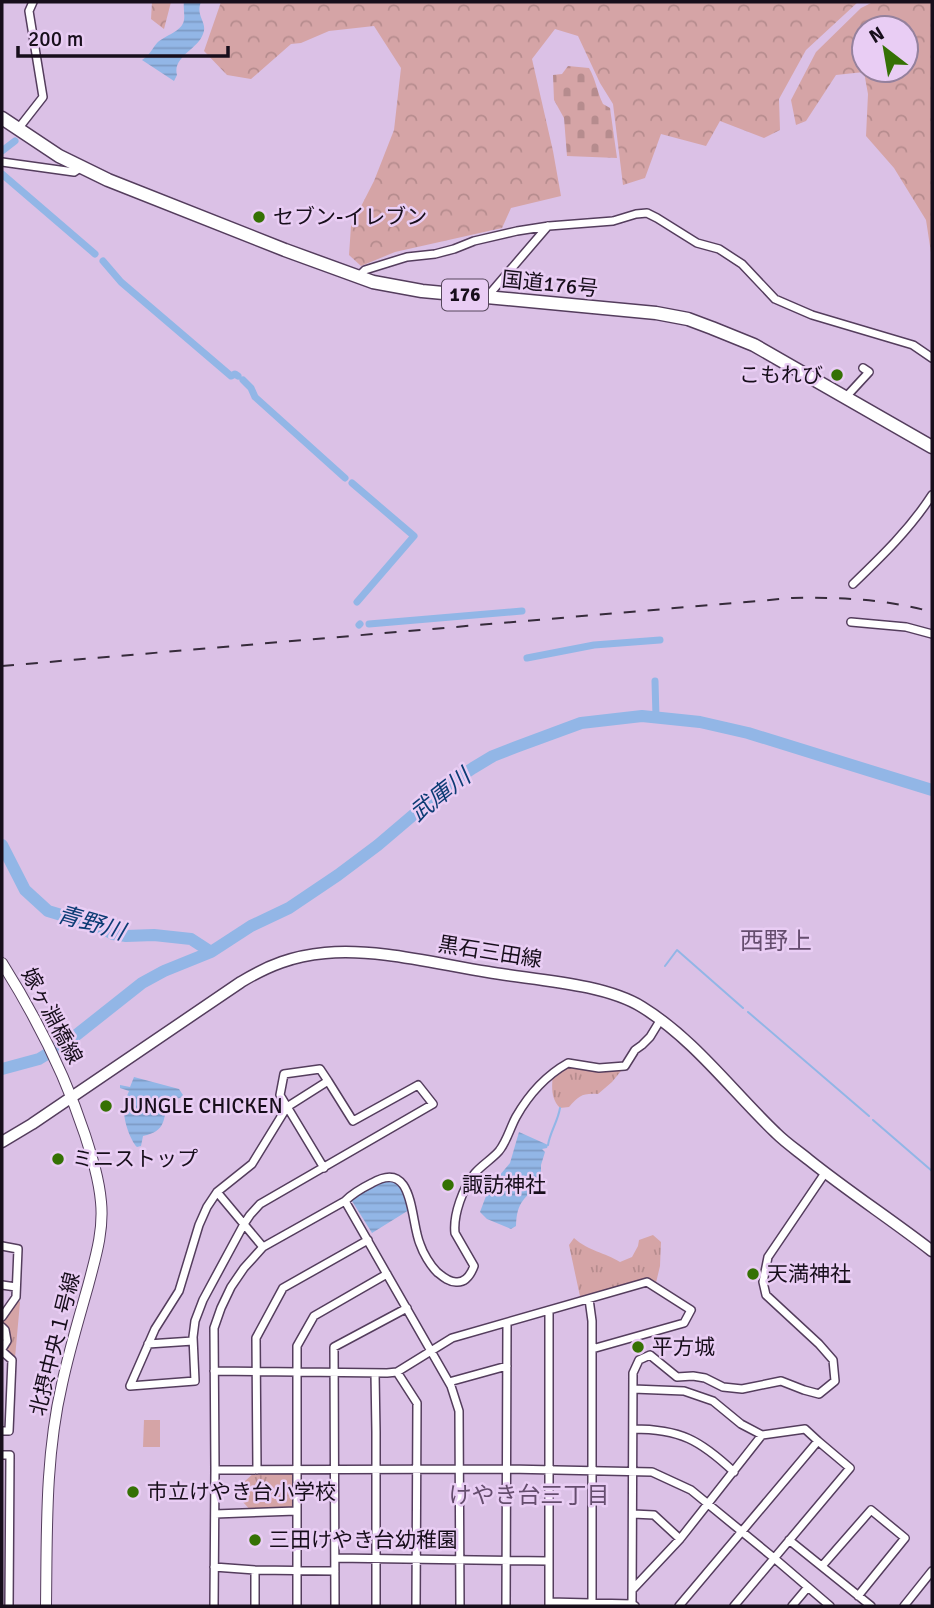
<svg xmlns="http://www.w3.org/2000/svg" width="934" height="1608" font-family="Signika,'Noto Sans JP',sans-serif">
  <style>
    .grass { fill: url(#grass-tufts) }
    .forest { fill: url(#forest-crowns); fill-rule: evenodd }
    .cemetery { fill: url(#cemetery-stones) }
    .pitch { fill: #d5a4a6 }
    .water { fill: url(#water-rules) }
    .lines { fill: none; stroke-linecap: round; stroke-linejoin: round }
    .stream { stroke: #92b6e6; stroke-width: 2 }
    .canal { stroke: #92b6e6; stroke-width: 7 }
    .river { stroke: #92b6e6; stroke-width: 12 }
    .minor-casing { stroke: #543d5d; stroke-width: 10 }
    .tertiary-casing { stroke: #543d5d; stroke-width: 12 }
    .secondary-casing { stroke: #543d5d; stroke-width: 13 }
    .trunk-casing { stroke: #543d5d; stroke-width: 15 }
    .minor { stroke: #fff; stroke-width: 7 }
    .tertiary { stroke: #fff; stroke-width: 10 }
    .secondary { stroke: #fff; stroke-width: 10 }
    .trunk { stroke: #fff; stroke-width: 12 }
    .rail { stroke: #362b3b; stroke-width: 2; stroke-dasharray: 12 12; stroke-linecap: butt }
    .poi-dot { fill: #357104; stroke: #e9cdf4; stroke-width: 2.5 }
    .labels { text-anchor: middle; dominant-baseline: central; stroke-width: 5; stroke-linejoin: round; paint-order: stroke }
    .shield { fill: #e9cdf4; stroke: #56475c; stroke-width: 2 }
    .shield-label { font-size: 19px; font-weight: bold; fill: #170e1b }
    .poi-label { font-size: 21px; fill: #170e1b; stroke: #e9cdf4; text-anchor: start }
    .street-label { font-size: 21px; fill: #170e1b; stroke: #e9cdf4 }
    .water-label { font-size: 23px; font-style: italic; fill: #0b3b74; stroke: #e9cdf4 }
    .neighbourhood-label { font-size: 23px; fill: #654d6e; stroke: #e9cdf4 }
    .quarter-label { font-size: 24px; fill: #654d6e; stroke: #e9cdf4 }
  </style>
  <defs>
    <pattern id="grass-tufts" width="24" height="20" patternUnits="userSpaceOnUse" patternTransform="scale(1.75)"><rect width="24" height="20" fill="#d5a4a6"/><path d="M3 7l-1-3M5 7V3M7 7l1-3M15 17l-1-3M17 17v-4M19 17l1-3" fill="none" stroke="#b68c8e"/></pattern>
    <pattern id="forest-crowns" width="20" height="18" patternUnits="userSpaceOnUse" patternTransform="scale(1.75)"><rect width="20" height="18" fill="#d5a4a6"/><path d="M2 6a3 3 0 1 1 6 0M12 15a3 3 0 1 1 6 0" fill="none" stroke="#b68c8e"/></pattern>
    <pattern id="cemetery-stones" width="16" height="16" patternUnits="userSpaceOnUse" patternTransform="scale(1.75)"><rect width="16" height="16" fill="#d5a4a6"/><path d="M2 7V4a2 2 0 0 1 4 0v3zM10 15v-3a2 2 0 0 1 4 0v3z" fill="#b68c8e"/></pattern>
    <pattern id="water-rules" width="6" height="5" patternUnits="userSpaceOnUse" patternTransform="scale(1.75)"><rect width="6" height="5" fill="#92b6e6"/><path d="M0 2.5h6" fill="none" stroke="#7d9bc5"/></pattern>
  </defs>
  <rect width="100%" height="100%" fill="#dbc1e6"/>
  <path class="grass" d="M568,1063L625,1066L612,1082L598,1094C582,1093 579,1096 569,1107L560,1108C550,1098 552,1085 553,1072Z
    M653,1235L661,1242L660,1266L655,1287L647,1282L581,1301L569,1245L574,1238C590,1252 604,1252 620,1262L632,1257L638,1246L639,1240Z
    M17,1299L20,1302L15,1358L13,1359L4,1350L8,1342C0,1316 1,1320 17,1299Z
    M257,1470H296V1511L252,1512L243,1502L244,1482Z"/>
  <path class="forest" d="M152,2H171L164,29L151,19Z
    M221,2H858L806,50L779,99L780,130L764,138L720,121L706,146L661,134L645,178L623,185L613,104L600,83L578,36L555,29L532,59L553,151L561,196L511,208L502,228L395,252L361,266L349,255L351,226L374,181L394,130L401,68L374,26L329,31L301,43L291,44L251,79L227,75L204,51Z
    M873,2H932V259L926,220L894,168L866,136L868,94L864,72L836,75L806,121L796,125L791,100L816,52L861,8ZM864,28H906V70H864Z"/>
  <path class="cemetery" d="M568,66L589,68C596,80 597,92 603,104L610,108L617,158L567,156L564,118L554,100L553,75L562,74Z"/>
  <path class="pitch" d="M144,1420H160V1447H143Z"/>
  <path class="water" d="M184,2H201C195,16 208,22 203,34C198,49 172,57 177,75L174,81L142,60C150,55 151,50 157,43C165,35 182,32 184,20C185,14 183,8 184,2Z
    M134,1077L179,1089L183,1095L180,1098L168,1100C163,1119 167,1131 143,1136L141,1146L137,1147C130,1140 123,1119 124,1108C124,1103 127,1096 129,1091L120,1088V1085L130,1087Z
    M519,1132L548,1145L547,1148L542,1149L545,1152L541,1165V1182C525,1199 517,1200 516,1226L511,1229L487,1219L480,1212L489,1188L510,1163Z
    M381,1180C403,1180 406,1192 409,1210L372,1233L352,1201L353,1196Z"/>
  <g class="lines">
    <path class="stream" d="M665,966L677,950L743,1008
      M748,1012L869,1116
      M873,1120L932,1171
      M548,1145C550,1132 558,1121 560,1108"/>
    <path class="canal" d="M2,151L15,141
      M2,174L95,254
      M103,261L121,282L231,376L235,374L238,376
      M243,380L251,388L255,397L345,478
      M352,483L414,536L357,602
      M369,624L522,611
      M359,625L360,624
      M527,658L594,645L660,640
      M655,681L656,717"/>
    <path class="river" d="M2,845L25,890L48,911L98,926L113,934L126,936L154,935L191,939L211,952
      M2,1069L39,1059L70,1040L142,983L164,971L211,952L251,926L289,908L338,875L378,845L452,782L473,768L493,756L516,747L581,723L642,716L700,722L748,733L932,790"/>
    <g class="minor-casing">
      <path id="minor" d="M18,129L43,97L29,11L33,2
        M2,162L74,172L80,168
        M358,277L365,270L407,257L435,254L454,249L474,241L517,231L549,226L613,221L636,214L647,213L657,218L697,243L719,249L742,264L775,299L812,315L913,345L932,358
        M487,297L548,226
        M845,398L869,372L863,368
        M853,584C882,556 910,529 932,495
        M851,622L906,627L932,634
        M328,1081L353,1121L418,1085L433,1104L260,1204L250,1215L244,1224L203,1300L195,1321L193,1337L195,1381L130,1386L155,1329L179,1291L199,1225L207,1207L217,1192L252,1164L287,1107Z
        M324,1168L280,1095L284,1074L320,1069L328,1081
        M217,1192L263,1247
        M345,1201C353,1193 362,1188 372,1183C415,1158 410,1221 420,1244C423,1253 430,1265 437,1272C442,1276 448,1282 456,1282C466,1283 471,1274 474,1266L455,1233C453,1215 463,1187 475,1173C482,1165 492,1159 499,1151C507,1141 510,1128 516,1117C529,1094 545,1076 568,1063L599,1068L625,1066L635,1050L642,1045L650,1037L661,1019
        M2,1246L18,1249L16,1297L2,1317
        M2,1285L16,1287
        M589,1299L592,1321V1349
        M2,1327L5,1330L7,1341L2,1349
        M148,1344L193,1341
        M2,1351L12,1360L9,1431H2
        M214,1371L387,1373L397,1372L452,1338L647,1282L691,1310L684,1323L592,1349V1606
        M397,1372L417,1403L416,1606
        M375,1373L376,1432V1606
        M449,1382L507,1366
        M633,1389L684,1391L713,1401L741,1424L762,1435L805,1429L818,1441L679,1606
        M633,1429C680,1429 700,1440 734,1472
        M2,1455H10L9,1606
        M257,1470L256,1338L283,1288L368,1240
        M215,1514L296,1511
        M633,1514L654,1515L680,1539
        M789,1540L871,1606
        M335,1558L548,1561
        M822,1566L871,1510L905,1538L858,1596
        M214,1567L255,1570L335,1571
        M633,1589L680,1539L762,1435
        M549,1602L632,1604L635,1606
        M632,1604L633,1373L639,1360L650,1355L677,1377L693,1376L705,1378L723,1387L742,1389L781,1381L804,1390L819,1394L835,1381L833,1360L819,1344L766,1295L763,1282L768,1257L825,1173
        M214,1606L215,1470
        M255,1606V1570
        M297,1606V1346L314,1316L387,1274
        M335,1606L334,1347L407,1308
        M460,1606L459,1411L451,1386L345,1201L263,1247L244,1268L231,1287L221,1308L214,1328L215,1470L506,1469L652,1472L691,1490L774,1558L830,1606
        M506,1606L507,1323
        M549,1606V1311
        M734,1606L850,1468L818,1441
        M792,1606L808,1587
        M904,1606L932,1571"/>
    </g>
    <g class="tertiary-casing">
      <path id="tertiary" d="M2,963C36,1017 65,1074 85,1135C92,1157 99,1179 101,1202C104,1231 95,1259 88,1286C79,1318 69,1351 62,1384C45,1457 47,1532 46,1606"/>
    </g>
    <g class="secondary-casing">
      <path id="secondary" d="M2,1142L32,1124L241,982C269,965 293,956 325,953C377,948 437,964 488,972C533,980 603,983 642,1007C694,1039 732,1091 776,1133C786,1143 798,1151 809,1160C849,1192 892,1220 932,1251"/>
    </g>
    <g class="trunk-casing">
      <path id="trunk" d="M2,118L59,156L108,180L285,250L373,282L422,291L656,313L688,319L712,328L754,345L932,447"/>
    </g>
    <use href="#minor" class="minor"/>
    <use href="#tertiary" class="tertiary"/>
    <use href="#secondary" class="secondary"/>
    <use href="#trunk" class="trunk"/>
    <path class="rail" d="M2,666L792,598C840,597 886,599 932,612"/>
  </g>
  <g class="poi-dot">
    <circle cx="259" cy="217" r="7"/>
    <circle cx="837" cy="375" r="7"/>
    <circle cx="106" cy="1106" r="7"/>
    <circle cx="58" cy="1159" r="7"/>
    <circle cx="448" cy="1185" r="7"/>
    <circle cx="753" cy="1274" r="7"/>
    <circle cx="638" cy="1347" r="7"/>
    <circle cx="133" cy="1492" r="7"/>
    <circle cx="255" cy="1540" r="7"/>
  </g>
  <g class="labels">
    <rect class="shield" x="442" y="279.5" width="46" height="31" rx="5"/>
    <g class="shield-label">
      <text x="465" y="295">176</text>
    </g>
    <g class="poi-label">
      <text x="273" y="217">セブン-イレブン</text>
      <text x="823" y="375" text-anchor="end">こもれび</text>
      <text x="120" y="1106">JUNGLE CHICKEN</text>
      <text x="72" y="1159">ミニストップ</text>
      <text x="462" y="1185">諏訪神社</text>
      <text x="767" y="1274">天満神社</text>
      <text x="652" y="1347">平方城</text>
      <text x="147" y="1492">市立けやき台小学校</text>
      <text x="269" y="1540">三田けやき台幼稚園</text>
    </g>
    <g class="street-label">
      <text transform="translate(550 284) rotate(6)">国道176号</text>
      <text transform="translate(490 952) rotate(9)">黒石三田線</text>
      <text transform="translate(52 1016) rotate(62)">嫁ヶ淵橋線</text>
      <text transform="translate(55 1344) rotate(-76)">北摂中央１号線</text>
    </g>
    <g class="water-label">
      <text transform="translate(440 795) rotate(-38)">武庫川</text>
      <text transform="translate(91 923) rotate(16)">青野川</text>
    </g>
    <g class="neighbourhood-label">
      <text x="529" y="1495">けやき台三丁目</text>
    </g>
    <g class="quarter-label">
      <text x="776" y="941">西野上</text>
    </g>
  </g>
  <rect width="934" height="1608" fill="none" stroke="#170e1b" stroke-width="7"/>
  <g transform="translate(885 49) rotate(329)"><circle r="33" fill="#e9cdf4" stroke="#95819d" stroke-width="2"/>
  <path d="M0-5L12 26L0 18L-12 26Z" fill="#357104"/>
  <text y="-10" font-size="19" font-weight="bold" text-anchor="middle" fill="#170e1b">N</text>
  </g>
  <path d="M18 46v10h210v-10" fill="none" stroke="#170e1b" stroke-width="3.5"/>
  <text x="28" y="46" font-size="21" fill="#170e1b" stroke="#e9cdf4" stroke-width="5" paint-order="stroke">200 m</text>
</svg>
